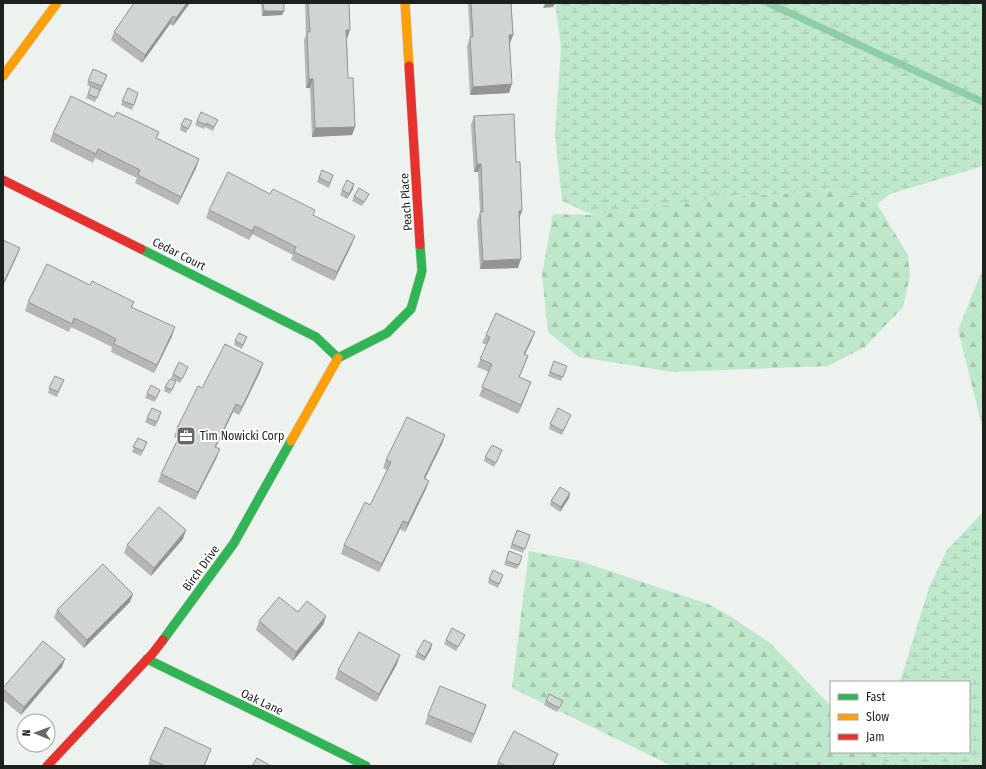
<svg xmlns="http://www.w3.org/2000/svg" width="986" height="769" font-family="'Fira Sans Condensed',sans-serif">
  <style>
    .forest { fill: url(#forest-firs) }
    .wetland { fill: url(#wetland-marsh) }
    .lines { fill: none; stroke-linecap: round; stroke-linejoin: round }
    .stream { stroke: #8dcea6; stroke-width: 7 }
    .fast-casing { stroke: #c8ccc9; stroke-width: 10 }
    .slow-casing { stroke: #c8ccc9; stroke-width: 10 }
    .jam-casing { stroke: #c8ccc9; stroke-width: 10 }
    .fast { stroke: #30b455; stroke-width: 9 }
    .slow { stroke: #ff9f0a; stroke-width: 9 }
    .jam { stroke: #e5322d; stroke-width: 9 }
    .wall { fill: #b4b7b5 }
    .shaded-wall { fill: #929593 }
    .building { fill: #d1d5d2; stroke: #929593 }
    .labels { text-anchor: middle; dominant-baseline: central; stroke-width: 4; stroke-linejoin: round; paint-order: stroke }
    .street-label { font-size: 12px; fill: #1d211e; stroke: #fff }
    .poi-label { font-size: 12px; fill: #1d211e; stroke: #fff; text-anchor: start }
  </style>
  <defs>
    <pattern id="forest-firs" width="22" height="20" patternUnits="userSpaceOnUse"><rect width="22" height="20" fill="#bfe7cc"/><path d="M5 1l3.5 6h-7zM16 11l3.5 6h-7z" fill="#a4c6af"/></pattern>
    <pattern id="wetland-marsh" width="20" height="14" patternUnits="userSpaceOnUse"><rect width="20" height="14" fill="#bfe7cc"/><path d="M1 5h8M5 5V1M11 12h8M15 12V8" fill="none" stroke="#a4c6af"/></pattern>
  </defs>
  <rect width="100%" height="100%" fill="#edf2ee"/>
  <path class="forest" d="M835,190L877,204L908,255L910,276L903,307L865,347L828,366L673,372L579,357L548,332L542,274L553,214L593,215L732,197Z
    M983,268V430L958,330Z
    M529,551L580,561L708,604L730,616L770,643L831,706V752H882L886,766H672L512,688Z"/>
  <path class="wetland" d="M555,3H983V166L890,194L877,204L835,190L732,197L593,215L562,201L555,134L561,47Z
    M983,512V766H886L882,752H969V682H900L929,588L947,550Z"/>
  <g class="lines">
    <path class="stream" d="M768,3L983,102"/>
    <g class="fast-casing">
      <path id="fast" d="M141,249L316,337L338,358
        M338,358L387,333L411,309L422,271L420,245
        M163,640L234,543L291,441
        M147,659C220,695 294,729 366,766"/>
    </g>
    <g class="slow-casing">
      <path id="slow" d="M405,3L409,66
        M3,76L57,3
        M291,441L338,358"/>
    </g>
    <g class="jam-casing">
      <path id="jam" d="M409,66L420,245
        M3,180L141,249
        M47,766L153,653L163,640"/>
    </g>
    <use href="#fast" class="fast"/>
    <use href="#slow" class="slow"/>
    <use href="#jam" class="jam"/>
  </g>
  <path class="wall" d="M134,3H190L173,26L170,24L142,63L111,40L114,32Z
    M261,3H284V11L282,15L262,16Z
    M305,3H349L347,39L348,78L355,127L352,135L312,137L310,88H306L304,40L306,35Z
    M468,3H511L513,35L510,43L509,93L470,95L467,46L470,37Z
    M93,69L107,75L101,91L99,90H100L95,102L86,98L91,87L87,85Z
    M128,88L138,93L132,110L121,105Z
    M474,116L516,162L522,211L519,217L518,268L480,269L477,221L480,213L478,172H474L471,125Z
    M114,117L159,132L157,138L199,159L196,168L178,205L135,183L137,178L95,158L93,163L50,141L53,133Z
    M192,121L186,133L180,130L181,125Z
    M197,121L216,124L213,131L205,127L204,129L195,125Z
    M322,170L333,175L329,188L317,182Z
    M353,189L347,199L340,195L342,190Z
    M270,194L313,215L352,244L334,281L291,260L293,255L252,234L249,240L206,218L209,210Z
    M354,196L367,198L362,206L352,201Z
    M90,285L134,302L132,307L172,336L154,373L111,352L112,347L92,337L71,327L69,332L25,311L28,302Z
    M486,335L532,340L525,354L528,356L519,377L528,390L518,414L479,396L489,372L477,367L487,345L482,343Z
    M235,341L245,342L242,349L234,345Z
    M554,361L567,366L561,381L548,376Z
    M263,363L260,372L239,415L233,412L216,447L217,457L195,500L158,482L161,474L178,439L174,437L177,428L202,388Z
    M188,367L180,383L171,378L173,374Z
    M64,380L57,397L48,393L49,388Z
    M174,385L170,394L164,391L165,387Z
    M160,390L155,402L145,398L147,393Z
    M571,415L562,435L549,429L550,424Z
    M160,416L155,427L145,422L147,418Z
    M445,435L442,444L424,479L429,481L426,489L405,532L400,529L379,572L341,554L344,545L370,505L387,470L383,468L386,460Z
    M138,438L147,442L141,456L132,452Z
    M502,450L494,467L484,461L485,457Z
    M570,493L569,498L560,512L550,505L551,501Z
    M517,530L530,535L523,553L510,548Z
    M183,539L151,576L124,553L127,545Z
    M509,551L519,565L517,569L504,565Z
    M503,575L498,588L488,583L489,579Z
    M133,594L130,602L84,648L54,618L57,610Z
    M298,612L326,616L323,625L293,661L256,630L259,621Z
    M465,635L463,639L456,651L444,644L446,640Z
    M432,644L424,661L415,657L417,652Z
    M397,664L376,702L335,679L338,670Z
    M62,667L21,715L3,700V688Z
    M546,701H563L557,712L544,705Z
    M486,705L471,743L425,724L428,715Z
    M208,758L204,766H148L150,759Z
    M498,762H555L553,766H496Z"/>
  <path class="shaded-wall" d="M187,3H190L173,26L176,18Z
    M555,3L553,7L543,8L545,4Z
    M264,11H284L282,15L262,16Z
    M173,16L170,24L142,63L145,55Z
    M346,30H350L347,39Z
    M509,35H513L510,43H506Z
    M309,79H313L310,88H306Z
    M512,84L509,93L470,95L473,87Z
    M355,127L352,135L312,137L315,128Z
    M199,159L196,168L178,205L181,197Z
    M477,164H481L478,172H474Z
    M354,184L353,189L347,199L349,194Z
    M519,211H522L519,219Z
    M255,226L252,234L249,240L252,231Z
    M355,236L352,244L334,281L337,272Z
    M20,248L17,256L3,286V284Z
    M521,259L518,268L480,269L483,261Z
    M175,327L172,336L154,373L157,365Z
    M535,332L532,340L521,362L524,354Z
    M528,356L525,364L516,385L519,377Z
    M263,363L260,372L239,415L242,407Z
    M531,382L528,390L518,414L521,405Z
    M236,404L233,412L212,455L215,447Z
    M445,435L442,444L421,487L424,478Z
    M220,449L217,457L195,500L198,492Z
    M429,481L426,489L405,532L408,523Z
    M570,493L569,498L560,512L561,507Z
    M403,521L400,529L379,572L382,564Z
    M186,530L183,539L151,576L154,568Z
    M133,594L130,602L84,648L87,640Z
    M326,616L323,625L293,661L296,652Z
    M432,644L431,649L424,661L425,657Z
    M400,655L397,664L376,702L379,694Z
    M65,659L62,667L21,715L24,707Z
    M486,705L483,714L471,743L474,734Z
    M558,754L555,762L553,766H552Z"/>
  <path class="building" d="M134,3H187L176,18L173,16L145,55L114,32Z
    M263,3H284V11H264Z
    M308,3H349L350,30H346L348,78H353L355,127L315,128L313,79H309L307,32H310Z
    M471,3H511L513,35H509L512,84L473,87L470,37H473Z
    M93,69L107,75L102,86L88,81Z
    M91,86L100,90L97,98L88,94Z
    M128,88L138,93L134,105L122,101Z
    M71,96L114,117L117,112L159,132L156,138L199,159L181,197L138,175L140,170L98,149L96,154L53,133Z
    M201,112L218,120L214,127L206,123V125L197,121Z
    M514,114L516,162H520L522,211H519L521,259L483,261L480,212H483L481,164H477L474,116Z
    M185,118L192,121L188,129L181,125Z
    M322,170L333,175L330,183L319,178Z
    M228,172L270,194L273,189L315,210L313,215L355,236L337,272L294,252L296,247L255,226L252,231L209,210Z
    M347,180L354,184L349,194L342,190Z
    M359,188L369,194L364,202L354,196Z
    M3,240L20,248L3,284Z
    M47,264L90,285L92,281L134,302L131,307L175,327L157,365L114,344L116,339L95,328L74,318L72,324L28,302Z
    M496,313L535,332L524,354L528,356L519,377L531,382L521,405L482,387L492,364L480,359L490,337L486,335Z
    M239,333L247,337L243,345L235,341Z
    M225,344L263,363L242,407L236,404L215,447L220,449L198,492L161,474L182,431L177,428L198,386L202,388Z
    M554,361L567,366L563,377L550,372Z
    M179,362L188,367L182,379L173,374Z
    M55,376L64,380L58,392L49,388Z
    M170,379L176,381L172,390L165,387Z
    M151,385L160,390L156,398L147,393Z
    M152,408L161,412L157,422L147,418Z
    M558,408L571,415L563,431L550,424Z
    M407,417L445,435L424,478L429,481L418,502L408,523L403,521L382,564L344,545L365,502L370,505L381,483L391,462L386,460Z
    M138,438L147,442L143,451L133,447Z
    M492,445L502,450L496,463L485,457Z
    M560,487L570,493L561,507L551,501Z
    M159,507L186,530L154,568L127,545Z
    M517,530L530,535L525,549L512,544Z
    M509,551L522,556L519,565L506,561Z
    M103,564L133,594L87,640L57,610Z
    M493,570L503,575L499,584L489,579Z
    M279,597L298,612L307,601L326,616L296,652L259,621Z
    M452,628L465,635L458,647L446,640Z
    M359,632L400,655L379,694L338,670Z
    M424,640L432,644L425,657L417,652Z
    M43,641L65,659L24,707L3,689V688Z
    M440,686L486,705L474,734L428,715Z
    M549,694L563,701L559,708L546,701Z
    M165,727L211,749L204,766H165L150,759Z
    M514,731L558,754L552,766H506L498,762Z
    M257,758L271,766H252Z"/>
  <defs>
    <g id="office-square" transform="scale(1)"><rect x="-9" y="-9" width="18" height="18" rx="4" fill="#666a67" stroke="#fff"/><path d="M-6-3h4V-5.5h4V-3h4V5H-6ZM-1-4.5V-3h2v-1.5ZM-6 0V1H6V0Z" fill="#fff"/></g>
  </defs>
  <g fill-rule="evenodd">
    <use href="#office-square" x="186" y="436"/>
  </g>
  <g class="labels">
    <g class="street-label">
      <text transform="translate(406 202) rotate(-94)">Peach Place</text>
      <text transform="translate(179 254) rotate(27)">Cedar Court</text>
      <text transform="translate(201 568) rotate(-54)">Birch Drive</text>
      <text transform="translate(262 702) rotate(25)">Oak Lane</text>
    </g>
    <g class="poi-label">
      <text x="200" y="436">Tim Nowicki Corp</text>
    </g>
  </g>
  <rect width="986" height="769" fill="none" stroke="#1d211e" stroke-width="8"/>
  <rect x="830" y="681" width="140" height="72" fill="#ffffff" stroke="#a5a6a5"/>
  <rect x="838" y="694" width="20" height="6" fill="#30b455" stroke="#a5a6a5"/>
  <text x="866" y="701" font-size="12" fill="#1d211e">Fast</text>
  <rect x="838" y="714" width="20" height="6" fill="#ff9f0a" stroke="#a5a6a5"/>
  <text x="866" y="721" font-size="12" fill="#1d211e">Slow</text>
  <rect x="838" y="734" width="20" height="6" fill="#e5322d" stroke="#a5a6a5"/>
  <text x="866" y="741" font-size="12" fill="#1d211e">Jam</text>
  <g transform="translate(36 733) rotate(271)"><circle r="19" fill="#ffffff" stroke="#a5a6a5"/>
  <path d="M0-3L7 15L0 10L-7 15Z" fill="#666a67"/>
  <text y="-6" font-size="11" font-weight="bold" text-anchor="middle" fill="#1d211e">N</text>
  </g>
</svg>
